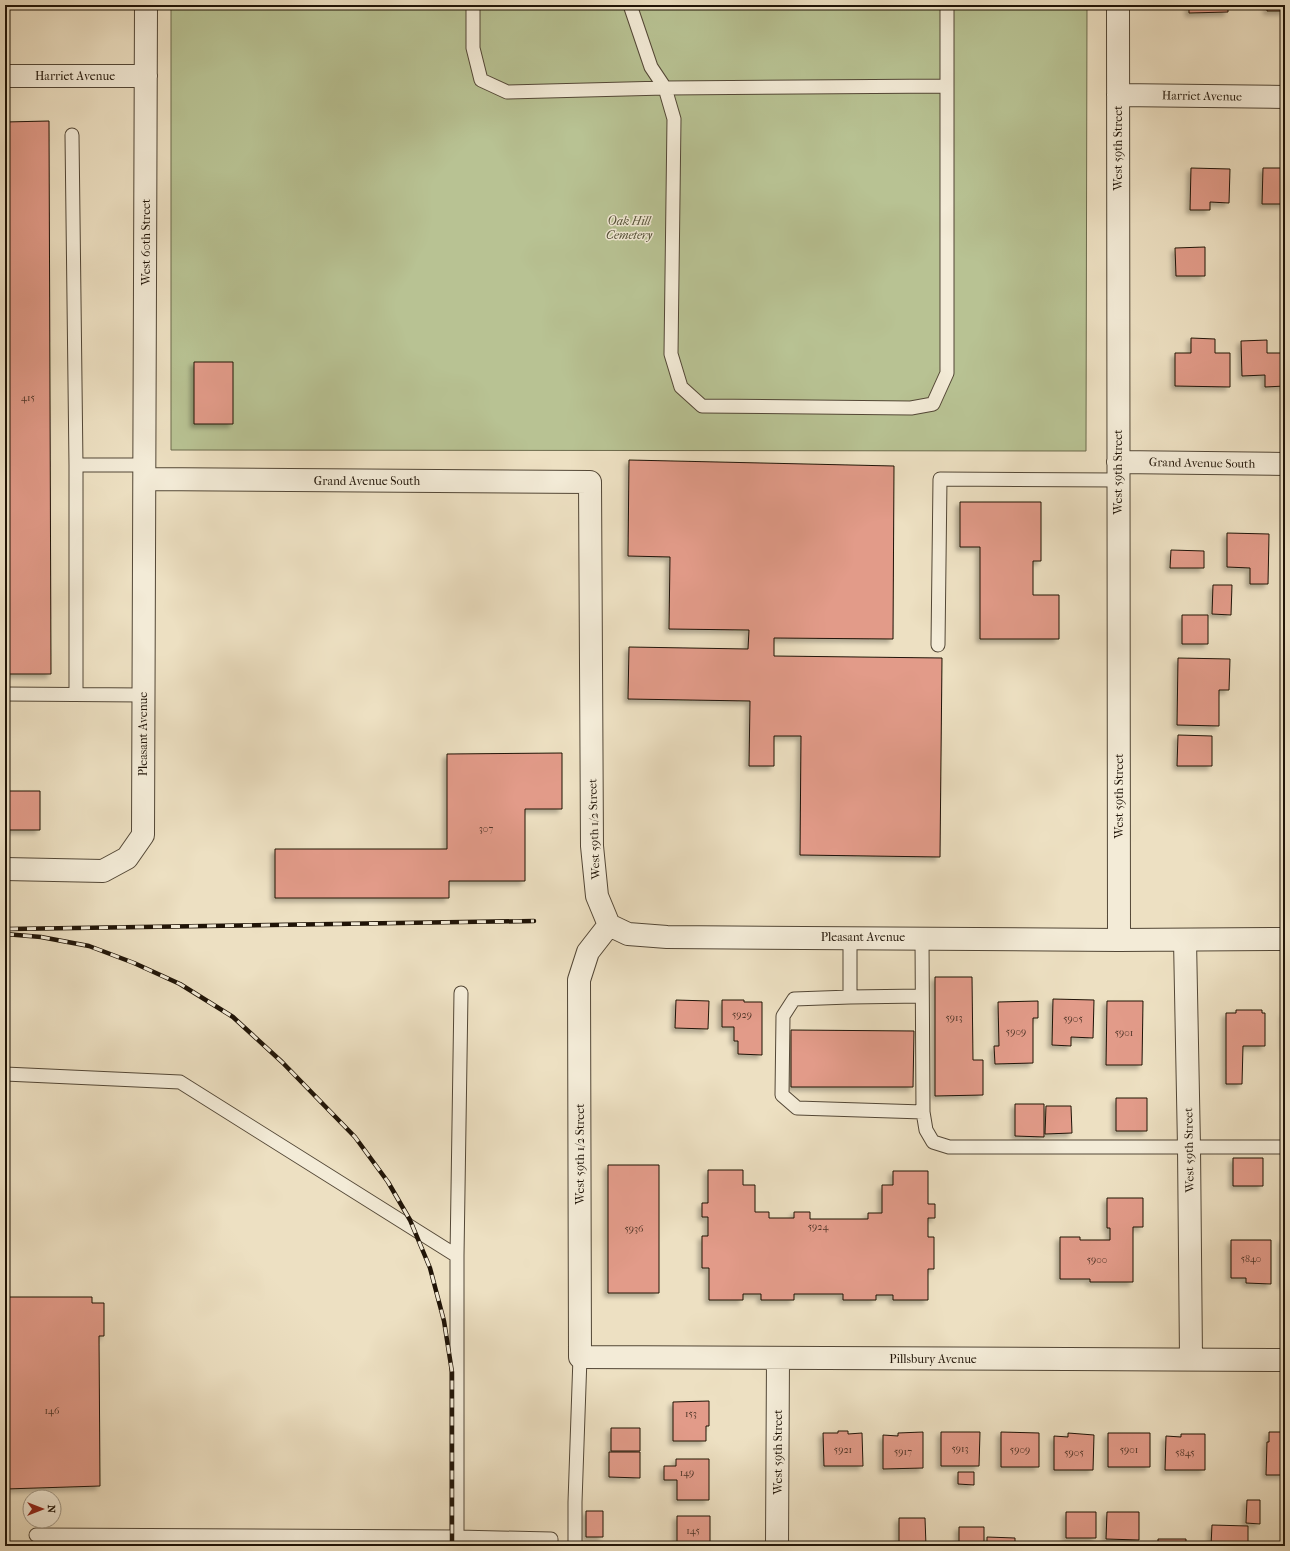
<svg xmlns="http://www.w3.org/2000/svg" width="1290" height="1551" font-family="'IM FELL French Canon',serif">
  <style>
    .green { fill: #b8c293; stroke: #6c6b4d }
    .building { fill: #e29b89; stroke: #201407; filter: url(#shadow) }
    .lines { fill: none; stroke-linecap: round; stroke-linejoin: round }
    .lane-casing { stroke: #534736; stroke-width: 15 }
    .street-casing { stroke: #534736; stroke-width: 24 }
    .lane { stroke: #f3ebd7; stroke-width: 13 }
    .street { stroke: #f3ebd7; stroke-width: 22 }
    .rail-casing { stroke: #201407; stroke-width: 4.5 }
    .rail { stroke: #f3ebd7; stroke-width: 3; stroke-dasharray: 9; stroke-linecap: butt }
    .labels { text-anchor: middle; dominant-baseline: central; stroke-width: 3; stroke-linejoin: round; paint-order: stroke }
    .number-label { font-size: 10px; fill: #503628 }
    .street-label { font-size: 12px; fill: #201407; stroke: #f3ebd7 }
    .park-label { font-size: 12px; font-style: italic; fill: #555138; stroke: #f3ebd7 }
  </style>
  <defs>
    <filter id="shadow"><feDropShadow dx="-3.5" dy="3.5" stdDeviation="2" flood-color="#0004"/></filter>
  </defs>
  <rect width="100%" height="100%" fill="#ede0c2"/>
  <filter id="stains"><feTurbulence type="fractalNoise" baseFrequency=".005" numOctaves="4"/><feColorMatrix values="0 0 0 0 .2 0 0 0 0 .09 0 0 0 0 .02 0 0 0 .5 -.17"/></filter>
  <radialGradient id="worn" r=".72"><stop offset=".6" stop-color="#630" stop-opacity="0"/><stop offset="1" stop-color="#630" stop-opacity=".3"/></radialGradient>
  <path class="green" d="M171,5H1087L1086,451L171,450Z"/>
  <path class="building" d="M1189,5H1228V12L1189,13Z
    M1267,5H1285V11H1267Z
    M49,121L51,674H5V122Z
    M1191,168L1230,169L1229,203L1210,202V210H1190Z
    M1263,168H1285V204H1262Z
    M1205,247V276H1176L1175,248Z
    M1191,338L1215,339V353H1230V387L1175,386V353H1191Z
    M1267,340V353H1285V386L1265,387V375L1242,376L1241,341Z
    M194,362H233V424H194Z
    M629,460L894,466L893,639L774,638V656L942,658L940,857L800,855L801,736H774V766H749L750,701L628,699L629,647L748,649L749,630L669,629L670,557L628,556Z
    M960,502H1041V561H1033V595H1059V639H980V547H960Z
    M1227,533L1269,534L1268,584H1250V568L1227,567Z
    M1171,550L1204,551V568H1170Z
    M1213,585H1232L1231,615L1212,614Z
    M1182,615H1208V644H1182Z
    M1178,658L1230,659L1229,690H1219V726L1177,725Z
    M1178,735L1212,736V766H1177Z
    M562,753V809H525V881H449V898H275V849H447V754Z
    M5,791H40V830H5Z
    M935,977H972L973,1060H983V1095L935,1096Z
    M1053,999L1094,1000L1093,1038L1071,1037V1046L1052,1045Z
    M676,1000L709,1001L708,1029L675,1028Z
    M722,1000H744V1002H762V1055L738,1054V1041H734V1027H722Z
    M1038,1001V1018H1033V1063L995,1064L994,1046H999L998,1002Z
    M1107,1001H1143L1142,1065H1106Z
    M1236,1010H1262V1013H1265V1046H1243L1242,1084H1226V1013H1236Z
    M1284,1013H1285V1046Z
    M791,1030L914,1031L913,1087H791Z
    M1116,1098H1147V1131H1116Z
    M1015,1104H1044V1137L1015,1136Z
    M1046,1106H1071L1072,1133L1045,1134Z
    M1233,1158H1263V1186H1233Z
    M608,1165H659V1293H608Z
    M708,1170H743V1185H755V1212H769V1218H794V1212H810V1219H868V1213H882V1185H893V1171H928V1204H935V1218H928V1237H934V1269H928V1300H893V1295H876V1300H843V1294H794V1300H761V1294H743V1300H709V1268H702V1236H708V1217H702V1203H708Z
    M1107,1198H1143V1227H1133V1282H1090V1279H1060V1237H1080V1240H1110V1228H1107Z
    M1282,1239H1285V1284H1282Z
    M1231,1240H1271V1284L1246,1283V1278H1231Z
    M5,1297H92V1303H104V1336H99L100,1486L5,1489Z
    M709,1401V1426H706V1441H673V1402Z
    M611,1428H640V1451H611Z
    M838,1431H848V1434L862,1433L863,1466H824L823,1433H838Z
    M923,1432V1468L883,1469V1435L898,1436V1433Z
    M941,1432H980L979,1466H941Z
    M1001,1432L1039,1433V1467H1001Z
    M1269,1432H1285V1475H1266L1267,1442H1269Z
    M1068,1433L1094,1435L1093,1470H1054V1436L1068,1437Z
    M1108,1433H1150V1467H1108Z
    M1181,1434H1205V1470H1165L1166,1436L1181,1437Z
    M609,1452H640V1478L609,1477Z
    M676,1459H709V1500H677V1480H664V1466H676Z
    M958,1472H974V1485L958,1484Z
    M1247,1500H1260V1524L1246,1523Z
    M586,1511H603V1537H586Z
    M1066,1512H1096V1538H1066Z
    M1107,1512H1139V1540L1106,1539Z
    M677,1516H710V1546H677Z
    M899,1518H925L926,1546H899Z
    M1212,1525L1248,1526V1546H1211Z
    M959,1527H984V1546H959Z
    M987,1537L1015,1538V1546H987Z
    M1158,1539H1186V1546H1158Z
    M842,1543H868V1546H842Z"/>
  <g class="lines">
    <g class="lane-casing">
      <path id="lane" d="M473,5V48L481,80L507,92L665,88L947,86
        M630,5L651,67L665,88L674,119L671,354L681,387L702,406L911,408L933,404L947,373V5
        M72,135L76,465
        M938,645L940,479L1118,480
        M5,694L143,695
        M76,694V465H145
        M850,937V997L794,999L783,1016L782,1095L797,1108L923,1112
        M922,938L923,1112L926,1130L933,1142L949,1147H1285
        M850,997L922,996
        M5,1074L180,1082L457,1256V1537L36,1535
        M457,1256L461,993
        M457,1537L551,1539V1546
        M575,1546V1502L580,1357"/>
    </g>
    <g class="street-casing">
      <path id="street" d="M1118,5L1119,940
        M5,76H146
        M1118,95L1285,97
        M1118,462L1285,464
        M145,479L590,482L592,846L597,896L609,925
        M5,869L103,871L127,858L143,835L146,5
        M609,925L588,952L579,980L580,1357L1285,1360
        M609,925L628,934L667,937L1119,940L1285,939
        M1185,940L1189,1147L1191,1359
        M777,1546L778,1358"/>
    </g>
    <use href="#lane" class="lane"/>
    <use href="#street" class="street"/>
    <g class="rail-casing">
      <path id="rail" d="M9,929L534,921
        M5,934L41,937L89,946L134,963L180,984L233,1017L282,1062L355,1137L388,1182L410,1220L430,1268L444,1321L452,1372V1546"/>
    </g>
    <use href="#rail" class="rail"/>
  </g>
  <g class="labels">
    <g class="number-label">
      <text x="28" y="398">415</text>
      <text x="486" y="829">307</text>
      <text x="742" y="1015">5929</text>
      <text x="954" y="1018">5913</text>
      <text x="1073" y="1019">5905</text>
      <text x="1016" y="1032">5909</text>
      <text x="1124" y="1033">5901</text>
      <text x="818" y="1227">5924</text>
      <text x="634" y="1229">5936</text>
      <text x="1251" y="1259">5840</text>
      <text x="1097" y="1260">5900</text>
      <text x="52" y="1411">146</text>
      <text x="691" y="1414">153</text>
      <text x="960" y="1449">5913</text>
      <text x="843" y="1450">5921</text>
      <text x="1020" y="1450">5909</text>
      <text x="1129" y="1450">5901</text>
      <text x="903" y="1452">5917</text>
      <text x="1074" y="1453">5905</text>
      <text x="1185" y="1453">5845</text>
      <text x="687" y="1473">149</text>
      <text x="693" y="1531">145</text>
    </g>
    <g class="street-label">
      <text x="75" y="76">Harriet Avenue</text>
      <text transform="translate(1202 96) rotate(1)">Harriet Avenue</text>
      <text transform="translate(1118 148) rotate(-90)">West 59th Street</text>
      <text transform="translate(146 242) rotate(-90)">West 60th Street</text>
      <text transform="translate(1202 463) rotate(1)">Grand Avenue South</text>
      <text transform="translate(1118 472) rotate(-90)">West 59th Street</text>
      <text x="367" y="481">Grand Avenue South</text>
      <text transform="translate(143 734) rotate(-90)">Pleasant Avenue</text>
      <text transform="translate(1119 796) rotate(-90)">West 59th Street</text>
      <text transform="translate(594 829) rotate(-92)">West 59th 1/2 Street</text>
      <text x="863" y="937">Pleasant Avenue</text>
      <text transform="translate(1189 1150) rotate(-91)">West 59th Street</text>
      <text transform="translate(580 1154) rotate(-90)">West 59th 1/2 Street</text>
      <text x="933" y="1359">Pillsbury Avenue</text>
      <text transform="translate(778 1452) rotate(-90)">West 59th Street</text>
    </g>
    <g class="park-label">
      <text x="629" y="221">Oak Hill<tspan x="629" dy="14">Cemetery</tspan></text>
    </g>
  </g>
  <rect width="1290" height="1551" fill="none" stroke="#ede0c2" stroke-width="20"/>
  <rect x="6" y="6" width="1278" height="1539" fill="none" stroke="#201407" stroke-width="2"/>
  <rect x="10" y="10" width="1270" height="1531" fill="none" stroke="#201407"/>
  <g transform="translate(42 1509) rotate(90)"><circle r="19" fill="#f3ebd7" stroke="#9f9584"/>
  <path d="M0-3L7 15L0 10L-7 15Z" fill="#8f2418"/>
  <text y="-6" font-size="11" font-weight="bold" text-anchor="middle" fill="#201407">N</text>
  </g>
  <rect width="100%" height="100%" filter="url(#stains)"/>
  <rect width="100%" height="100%" fill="url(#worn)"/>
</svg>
